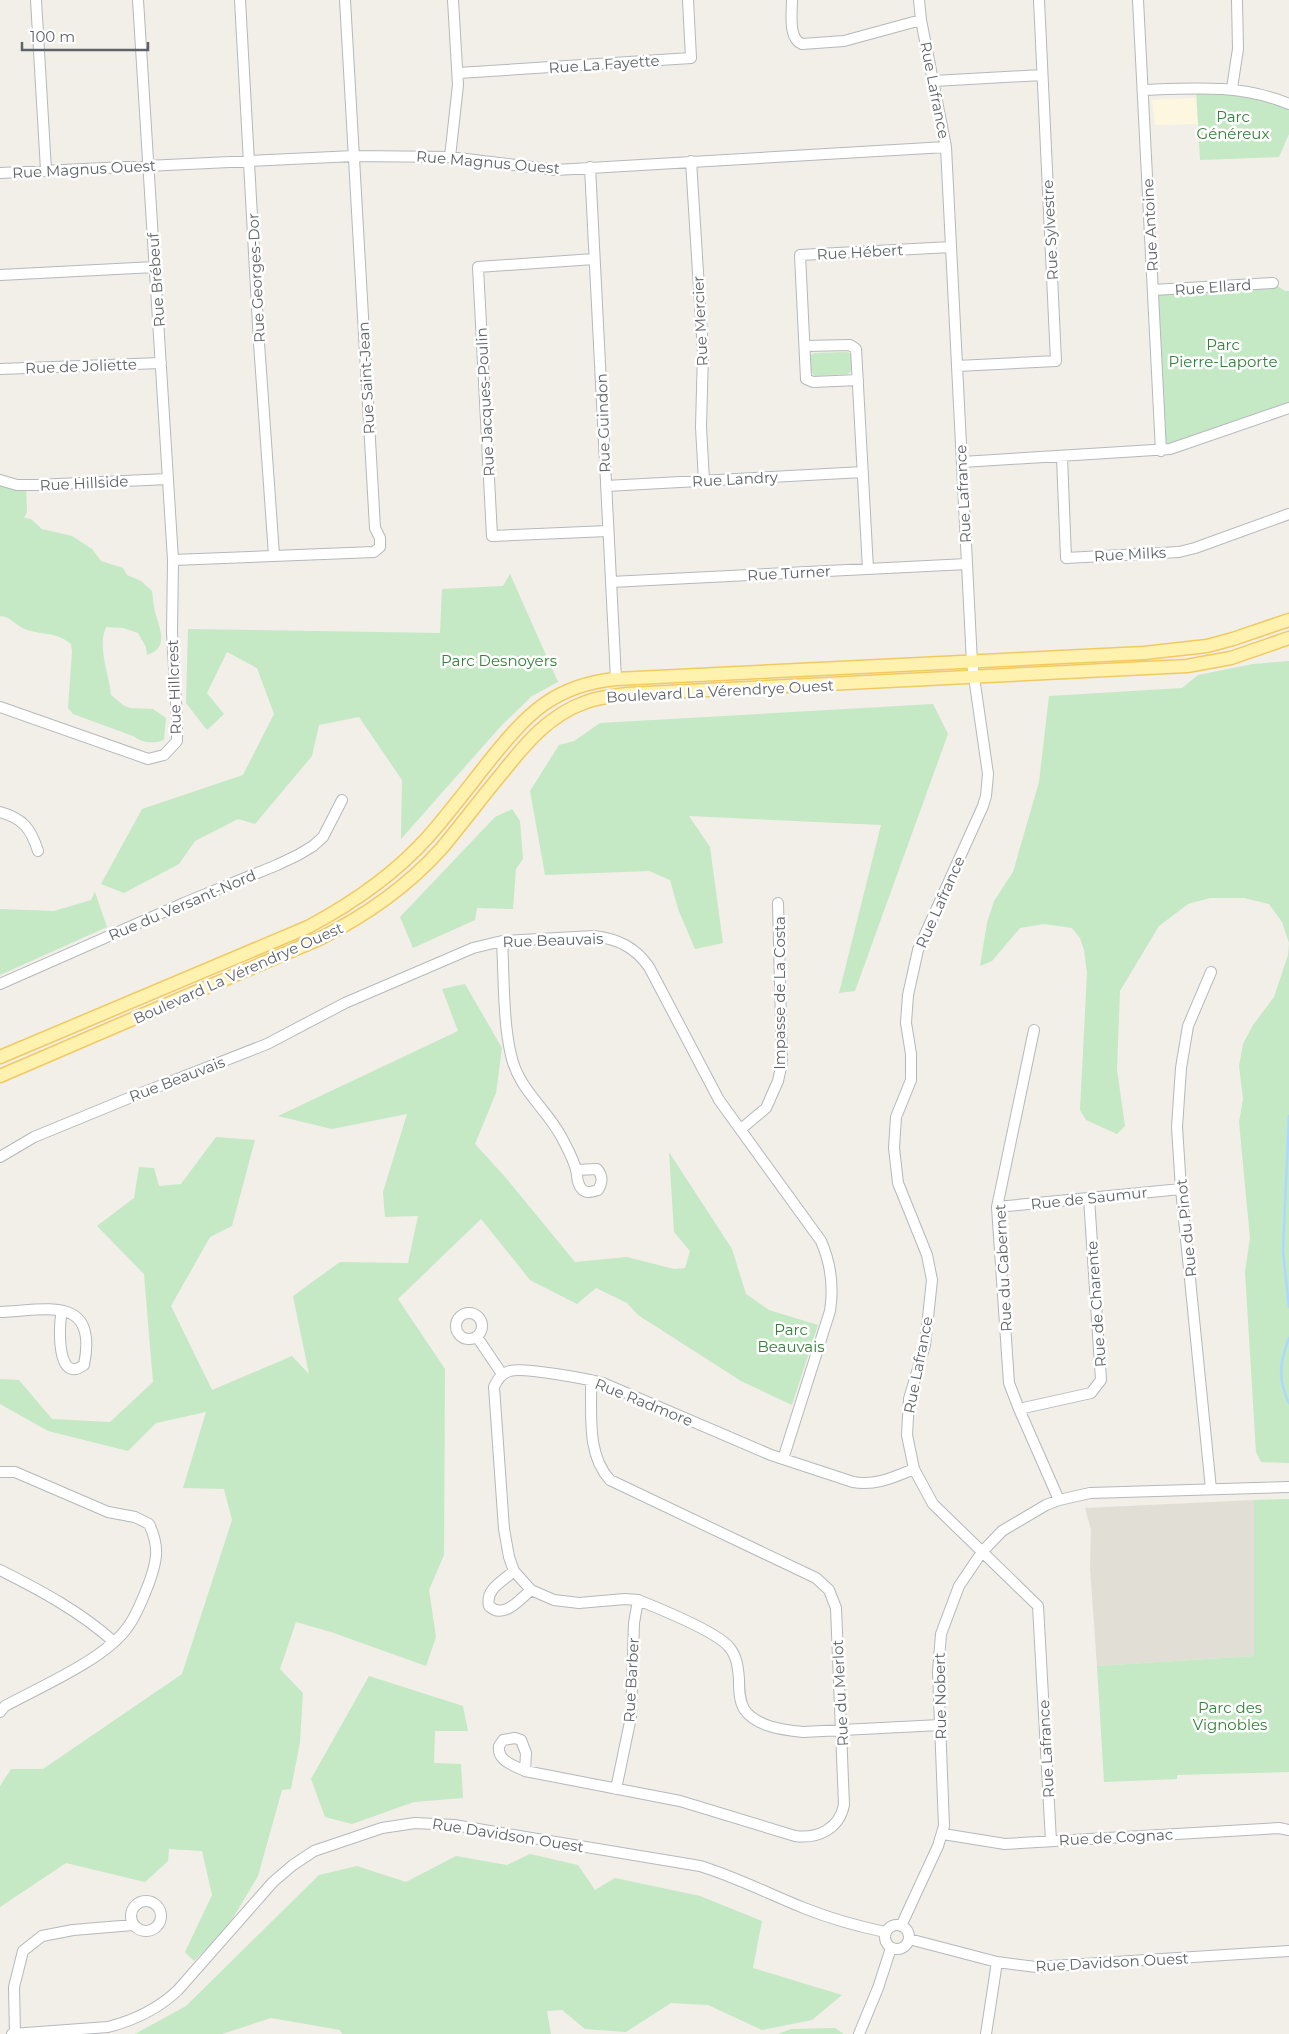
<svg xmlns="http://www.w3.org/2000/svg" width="1289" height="2034" font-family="Montserrat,sans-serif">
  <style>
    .commercial { fill: #fef7e0 }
    .education { fill: #e1ded6 }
    .green { fill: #c5e8c5 }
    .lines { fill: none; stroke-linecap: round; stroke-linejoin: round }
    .stream { stroke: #aadaff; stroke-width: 2.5 }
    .minor-casing { stroke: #b5b8bc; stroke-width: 12 }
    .major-casing { stroke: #f2c960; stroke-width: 15 }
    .minor { stroke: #fff; stroke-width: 10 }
    .major { stroke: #fff2af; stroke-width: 12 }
    .labels { text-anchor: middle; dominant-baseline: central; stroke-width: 5; stroke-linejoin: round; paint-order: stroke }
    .street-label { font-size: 15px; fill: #5f6368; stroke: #fff }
    .park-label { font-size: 15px; fill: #348238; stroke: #fff }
  </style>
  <rect width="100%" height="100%" fill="#f1efe8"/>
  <path class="commercial" d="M1196,98L1198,124L1155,125L1152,100Z"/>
  <path class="education" d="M1254,1500V1656L1097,1666L1090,1568L1091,1530L1085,1508Z"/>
  <path class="green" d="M1196,88L1289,104V134L1279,157L1200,160Z
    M1273,283L1285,291H1289V408L1161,451L1153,290Z
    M848,352L852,355L853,370L848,374L815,376L811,372V355L814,353Z
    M0,480L26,485L27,512L24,518L31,519L42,529L72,536L92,549L101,561L123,568L127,575L141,581L152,591C153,596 153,602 154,607C157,624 172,647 147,655L146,647L138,633L123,628L106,627C97,648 109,673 111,695L123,705L130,708L153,709L166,718L164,740C153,744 142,743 133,736L73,714L68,708L72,652L71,644C53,630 42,636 25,629C16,626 10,616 0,616Z
    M510,574L558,682L532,696L501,726L401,839L402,780L359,717L319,725L312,756L255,824L238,819L195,841L179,864L124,893L101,884L142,809L243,775L274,714L257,668L227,652L207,693L224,714L207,730L186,703L188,629L440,633L442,589L503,586Z
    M1289,661V1463L1261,1462L1256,1452L1245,1272L1250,1238L1239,1122L1243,1099L1239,1066L1243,1044L1253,1025L1274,997L1288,955L1289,943L1282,922L1269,904L1244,898H1210L1188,904L1159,926L1120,991L1117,1070L1125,1126L1117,1134L1086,1120L1080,1110L1087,973L1084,950L1080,938L1072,928L1044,924L1020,928L992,961L980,966L987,923L994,901L1013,872L1039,782L1049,696L1182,688L1198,675L1253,664Z
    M933,704L948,734L855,991L839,993L881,825L689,816L710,847L723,943L695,949L678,909L670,880L649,871L545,875L530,791L559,745L574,741L600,723Z
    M512,809L520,821L523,859L516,869L513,909L477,908L475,920L413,948L400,917L495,817Z
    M95,892L107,927L0,975V909L54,911L91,900Z
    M465,984L502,1048L496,1093L475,1144L506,1178L575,1262L627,1257L674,1269L685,1268L690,1251L674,1232L669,1152L732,1249L746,1294L769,1310L818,1325L792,1405L741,1381L638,1315L627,1303L596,1288L577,1304L530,1280L481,1219L398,1299L445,1369L444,1555L429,1590L436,1637L426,1666L331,1632L296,1622L280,1669L303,1693L300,1742L291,1789L282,1790L258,1876L227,1928L194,1961L185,1952L212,1895L202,1851L169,1849L168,1861L145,1882L66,1863L0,1907V1786L11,1769H43L182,1674L232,1520L224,1489L183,1488L206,1412L156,1423L128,1451L48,1431L0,1404V1379L19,1380L52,1419L110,1422L153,1382L144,1274L97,1226L134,1198L139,1167L154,1168L159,1186L181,1184L216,1137L255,1140L232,1226L210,1237L171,1306L212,1390L292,1356L309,1374L293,1296L340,1262L408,1263L418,1216L385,1217L383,1192L407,1114L332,1129L278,1116L458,1031L442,989Z
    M1289,1499V1772L1177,1775V1779L1104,1782L1097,1666L1254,1656V1500Z
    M369,1676L463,1706L468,1731H435L434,1763L461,1764L463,1798L414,1802L352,1824L325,1817L311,1779Z
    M530,1854L578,1865L595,1890L615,1878L700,1896L762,1921L753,1968L842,1995L812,2020L762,2030L708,2005L671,2003L626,2032L585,2029L562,2010L547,2011L551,2034H342L340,2030L271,2018L222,2034H135L186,2006L319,1875L357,1866L406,1882L456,1856L507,1865Z
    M835,2028L844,2034H778L791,2029Z"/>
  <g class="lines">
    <path class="stream" d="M1289,1116L1283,1251L1289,1307
      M1289,1338C1280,1363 1277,1378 1289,1403"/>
    <g class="minor-casing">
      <path id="minor" d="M36,0L46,170
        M240,0L259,343L274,555
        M792,0C792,13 788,39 802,44L844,41L921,20
        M919,0L921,20L946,147L972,663L988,774L986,796L983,806L918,950L908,995L906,1023L911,1054V1080L896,1117L894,1148L898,1183L927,1255L932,1280L925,1345L909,1399L907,1435L914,1469L933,1504L1038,1606L1051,1841
        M1138,0L1161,451
        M458,73L691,58L688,0
        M934,81L1042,75
        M1232,88L1238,49L1237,0
        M1143,90C1193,88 1241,84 1289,104
        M450,157L458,85L453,0
        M691,161L703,352L701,427L704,481
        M590,167L616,679
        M0,173L354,156L450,157L556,170L946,147
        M594,259L478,267L492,536L608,531
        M0,275L155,267
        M1153,290L1273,283
        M805,346L850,345L856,349L868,569
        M957,366L1056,361L1039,0
        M0,369L161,363
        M858,380L813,382L806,379L800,255L951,247
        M1062,457L1066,558L1179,552L1195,548L1289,514
        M962,462L1170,449L1289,408
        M0,480L17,485H37L168,479
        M606,486L863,472
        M173,560L374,552L380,547V538L375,528L345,0
        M611,582L967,564
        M0,707L148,759L164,755L177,741V719L172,633L173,560L138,0
        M0,812C23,818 31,829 38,851
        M502,941C504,976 503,1022 511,1055C518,1089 547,1109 562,1138C567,1148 574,1160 576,1170C578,1176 576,1182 581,1188C585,1194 591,1192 598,1190C603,1182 603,1176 597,1169L577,1170
        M1211,972L1188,1026L1181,1068L1177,1127L1181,1189L1211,1489
        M0,984L184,903L277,865L298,855L313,846L323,837L342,800
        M1034,1030L997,1207L1009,1383L1019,1409L1059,1500
        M741,1129L766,1108L778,1081L782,1063L778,903
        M0,1157L34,1137L129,1098L267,1044L345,1003L473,948L502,941L594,936C618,939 635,947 649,967L719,1100L821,1241C831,1264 834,1286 830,1311L783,1459
        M997,1207L1181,1189
        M0,1312C48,1310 98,1295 84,1365C80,1367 77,1370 73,1369C57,1368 59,1322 62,1311
        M456 1326a13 13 0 1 1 26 0a13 13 0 1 1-26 0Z
        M477,1337L502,1374
        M1019,1409L1091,1393L1101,1380L1089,1198
        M914,1469C894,1477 876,1486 853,1482L771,1455L603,1383C587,1379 524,1367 510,1371C501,1373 497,1380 494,1387L504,1529L509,1557L514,1571L531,1590L554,1600L579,1603L625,1599L638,1600C658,1608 717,1632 729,1647C737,1656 738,1668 739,1679C739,1689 739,1700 744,1709C756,1727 784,1730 803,1732L940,1725
        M0,1472H15L108,1512L135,1517L149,1524C160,1547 157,1561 149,1583C143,1598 137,1615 127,1628C105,1659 40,1687 5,1706L0,1712
        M0,1570C40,1590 81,1612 114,1642
        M514,1571C503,1581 485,1589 489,1606C504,1620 520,1599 531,1590
        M525,1771L526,1753L521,1740L515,1738L503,1740L499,1746C497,1761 513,1765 525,1771L680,1801L795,1836C818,1839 839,1829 844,1805L836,1608L829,1590L816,1578L610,1480C586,1454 592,1413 591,1380
        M616,1789L631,1717L634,1623L638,1600
        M943,1834L1005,1844L1279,1828L1289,1830
        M131 1916a15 15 0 1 1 30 0a15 15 0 1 1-30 0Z
        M885 1937a12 12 0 1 1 24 0a12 12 0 1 1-24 0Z
        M901,1926L938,1846L944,1826L938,1672L941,1634L959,1586L982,1552L1002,1531L1046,1505L1059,1500L1090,1493L1289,1487
        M909,1939L997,1962L1036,1967L1289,1951
        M12,2034L108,2027C135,2020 158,2009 178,1990L273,1882L293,1865L314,1851L382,1828L415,1823L454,1825L700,1866C736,1877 769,1894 804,1908C831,1919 857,1926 885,1932
        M15,2034L14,1987L23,1951L42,1936L73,1930L133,1925
        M859,2034L878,1988L891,1948
        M986,2034L997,1962"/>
    </g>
    <g class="major-casing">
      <path id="major" d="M0,1057L308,927C353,903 394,875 428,837C450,812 470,785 490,760C527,714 554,685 616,679L1144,653L1207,646L1233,639L1289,620
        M0,1076L319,939C365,916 406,888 441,849C462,824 482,797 503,772C526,743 549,715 586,702C599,697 614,696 627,694L1187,666L1231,658L1289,638"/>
    </g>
    <use href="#minor" class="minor"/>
    <use href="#major" class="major"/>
  </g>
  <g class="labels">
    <g class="street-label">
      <text transform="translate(604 64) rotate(-4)">Rue La Fayette</text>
      <text transform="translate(935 90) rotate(79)">Rue Lafrance</text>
      <text transform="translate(488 162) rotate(5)">Rue Magnus Ouest</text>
      <text transform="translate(84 169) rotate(-3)">Rue Magnus Ouest</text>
      <text transform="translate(1150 225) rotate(-93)">Rue Antoine</text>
      <text transform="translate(1050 230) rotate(-93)">Rue Sylvestre</text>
      <text transform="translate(860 252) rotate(-3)">Rue Hébert</text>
      <text transform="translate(256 278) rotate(-93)">Rue Georges-Dor</text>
      <text transform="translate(156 280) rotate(-94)">Rue Brébeuf</text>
      <text transform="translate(1213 287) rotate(-4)">Rue Ellard</text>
      <text transform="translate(700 321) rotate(-93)">Rue Mercier</text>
      <text transform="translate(81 366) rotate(-2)">Rue de Joliette</text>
      <text transform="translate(366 378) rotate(-93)">Rue Saint-Jean</text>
      <text transform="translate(485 402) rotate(-93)">Rue Jacques-Poulin</text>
      <text transform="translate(603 423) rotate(-92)">Rue Guindon</text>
      <text transform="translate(735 479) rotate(-3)">Rue Landry</text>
      <text transform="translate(84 483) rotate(-3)">Rue Hillside</text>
      <text transform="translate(963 494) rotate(-93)">Rue Lafrance</text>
      <text transform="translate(1130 554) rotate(-3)">Rue Milks</text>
      <text transform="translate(789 573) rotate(-3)">Rue Turner</text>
      <text transform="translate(174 687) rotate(-92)">Rue Hillcrest</text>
      <text transform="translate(720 691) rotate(-3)">Boulevard La Vérendrye Ouest</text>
      <text transform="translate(940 902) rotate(-66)">Rue Lafrance</text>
      <text transform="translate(182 905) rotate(-23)">Rue du Versant-Nord</text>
      <text transform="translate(553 940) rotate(-2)">Rue Beauvais</text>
      <text transform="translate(238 973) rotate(-24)">Boulevard La Vérendrye Ouest</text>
      <text transform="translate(779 993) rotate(-90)">Impasse de La Costa</text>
      <text transform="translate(177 1079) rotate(-21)">Rue Beauvais</text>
      <text transform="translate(1089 1198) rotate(-6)">Rue de Saumur</text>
      <text transform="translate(1186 1228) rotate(-96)">Rue du Pinot</text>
      <text transform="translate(1003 1268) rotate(-93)">Rue du Cabernet</text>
      <text transform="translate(1096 1304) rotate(-94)">Rue de Charente</text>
      <text transform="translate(918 1365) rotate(-79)">Rue Lafrance</text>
      <text transform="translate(644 1402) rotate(22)">Rue Radmore</text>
      <text transform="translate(631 1680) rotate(-87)">Rue Barber</text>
      <text transform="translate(840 1693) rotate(-93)">Rue du Merlot</text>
      <text transform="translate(940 1696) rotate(-91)">Rue Nobert</text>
      <text transform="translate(1046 1749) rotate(-93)">Rue Lafrance</text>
      <text transform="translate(508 1835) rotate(9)">Rue Davidson Ouest</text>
      <text transform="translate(1116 1837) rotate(-3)">Rue de Cognac</text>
      <text transform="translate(1112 1962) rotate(-3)">Rue Davidson Ouest</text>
    </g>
    <g class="park-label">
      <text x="1233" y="116">Parc<tspan x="1233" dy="17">Généreux</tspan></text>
      <text x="1223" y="344">Parc<tspan x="1223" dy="17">Pierre-Laporte</tspan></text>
      <text x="499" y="660">Parc Desnoyers</text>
      <text x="791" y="1329">Parc<tspan x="791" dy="17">Beauvais</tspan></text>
      <text x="1230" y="1707">Parc des<tspan x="1230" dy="17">Vignobles</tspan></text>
    </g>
  </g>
  <path d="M22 42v8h126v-8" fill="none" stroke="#5f6368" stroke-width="2.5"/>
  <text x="30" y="42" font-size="15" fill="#5f6368" stroke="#ffffff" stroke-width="4" paint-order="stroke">100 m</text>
</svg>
